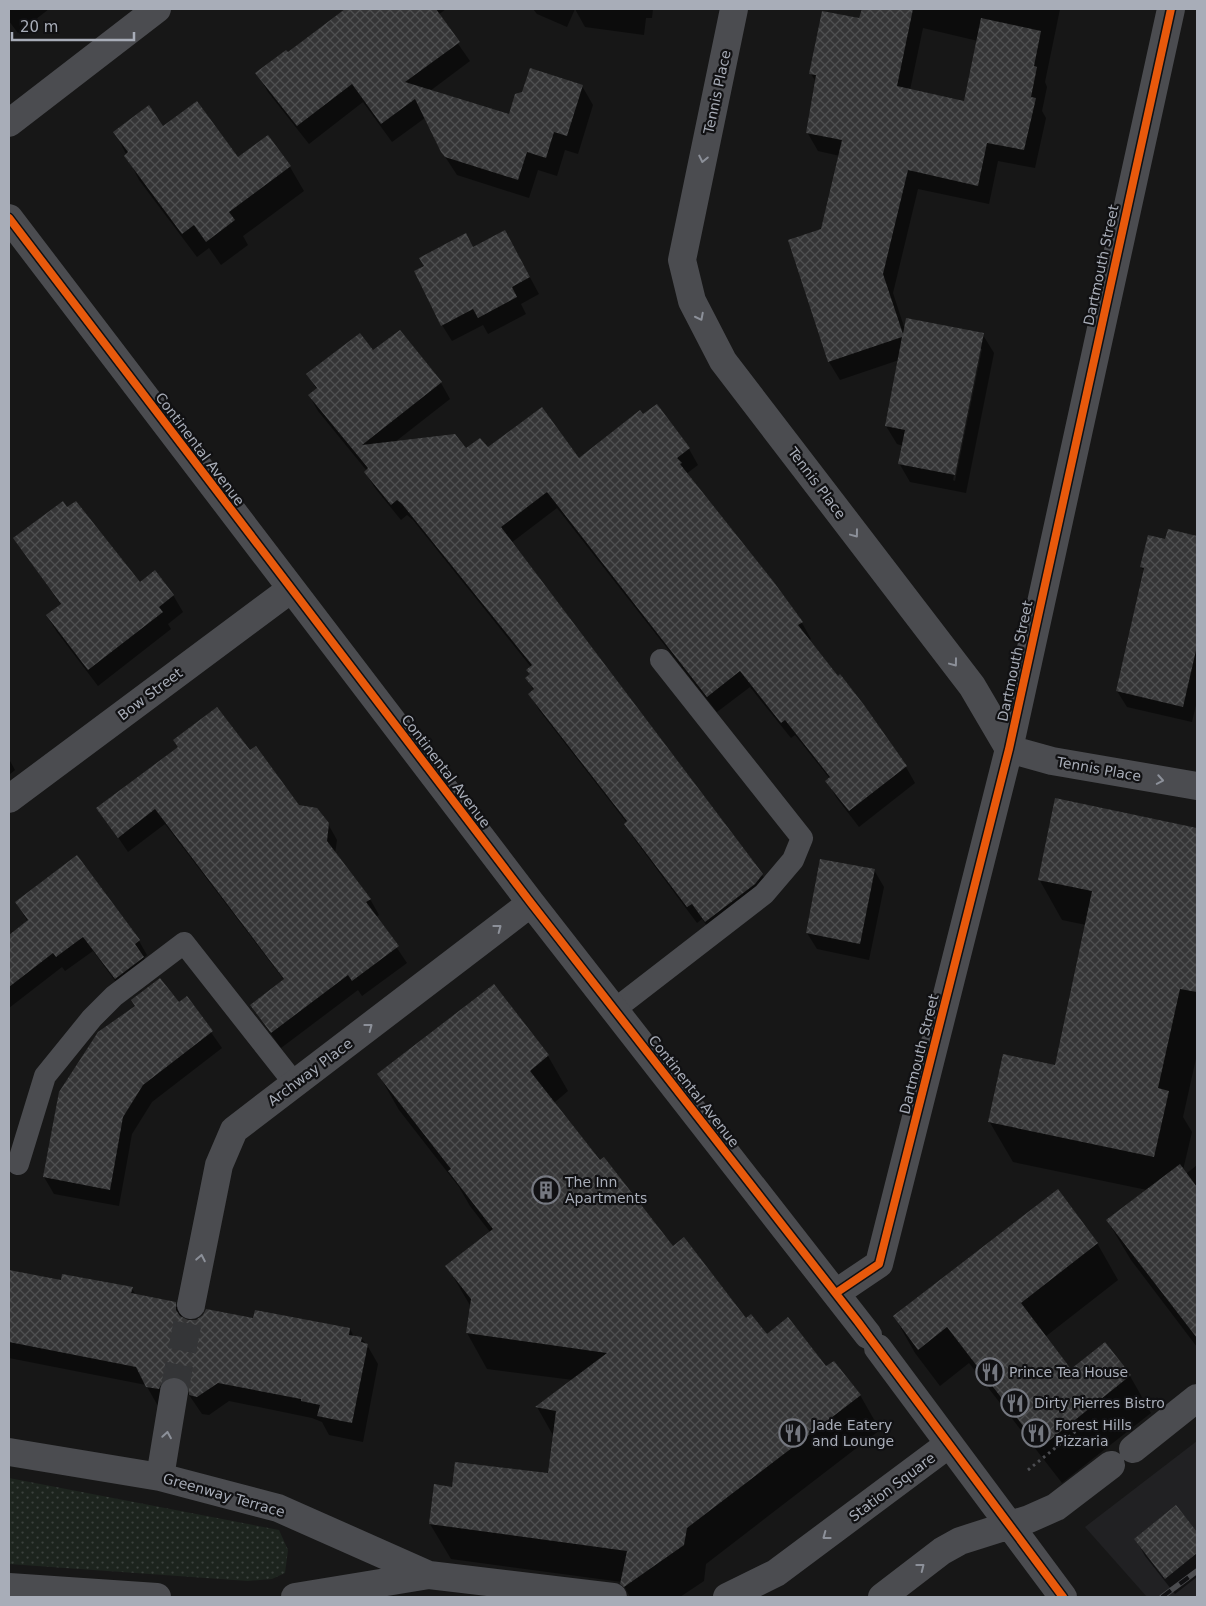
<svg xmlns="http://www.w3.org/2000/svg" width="1206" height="1606" font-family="'DejaVu Sans',sans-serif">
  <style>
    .built { fill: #212123 }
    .grass { fill: url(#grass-dots) }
    .shadow { fill: #0007; fill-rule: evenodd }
    .building { fill: url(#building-cross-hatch) }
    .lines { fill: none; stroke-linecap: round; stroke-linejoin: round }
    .street-tunnel { stroke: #343537; stroke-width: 28; stroke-dasharray: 28 14; stroke-linecap: butt }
    .path { stroke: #4d4e52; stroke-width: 3; stroke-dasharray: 2.5 4; stroke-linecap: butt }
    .lane { stroke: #4b4c50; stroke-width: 22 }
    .street { stroke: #4b4c50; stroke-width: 28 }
    .rail-casing { stroke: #4b4c4f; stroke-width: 5.5 }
    .rail { stroke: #111113; stroke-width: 4; stroke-dasharray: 11; stroke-linecap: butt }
    .cycleway-casing { stroke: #111113; stroke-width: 11 }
    .cycleway { stroke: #e8590c; stroke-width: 8 }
    .oneway { stroke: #8c9099 }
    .labels { text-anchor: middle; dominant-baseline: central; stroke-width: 4.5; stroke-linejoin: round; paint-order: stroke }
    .street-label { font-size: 14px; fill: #a8adb8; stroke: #111113 }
    .poi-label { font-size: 14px; fill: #a8adb8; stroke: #111113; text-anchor: start }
  </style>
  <defs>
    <pattern id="grass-dots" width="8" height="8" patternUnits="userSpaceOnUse" patternTransform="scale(1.25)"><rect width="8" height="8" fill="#1d241e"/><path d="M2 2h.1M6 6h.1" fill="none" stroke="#3b413d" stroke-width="1.8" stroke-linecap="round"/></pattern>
    <pattern id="building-cross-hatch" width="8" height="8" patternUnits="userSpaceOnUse" patternTransform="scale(1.25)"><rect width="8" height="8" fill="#353536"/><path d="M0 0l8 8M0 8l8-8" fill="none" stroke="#4f5051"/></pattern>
  </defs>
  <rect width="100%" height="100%" fill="#171717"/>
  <path class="built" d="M1197,1441V1597H1147L1085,1527Z"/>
  <path class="grass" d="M9,1478L279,1530L288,1550L285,1573L272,1579L248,1581L9,1564Z"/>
  <path class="shadow" d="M9,9H49L18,33L9,21Z
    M347,9H446L438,15L470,61L430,91L509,116L582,86L593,105L578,154L565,150L557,176L538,170L529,198L457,175L442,152L425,118L392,142L363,102L309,144L268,92L257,73L288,54Z
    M533,9H653L652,18H646L644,35L585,27L575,9L567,27L537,14Z
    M879,9H1060L1045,82L1047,87L1042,111L1046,118L1035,168L998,161L989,204L918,189L893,293L905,330L983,335L994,353L966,493L910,482L899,463L903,446L897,444L886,426L899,360L840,380L829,362L822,230L840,156L818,151L807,132L816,82L811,74L860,20L878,14ZM923,28L978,41L965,102L910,90ZM979,349H982L955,481L953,480Z
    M163,128L238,159L268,137L290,167L304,191L243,236L248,245L221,265L209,248L197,257L139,180L115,132Z
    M473,248H514L539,294L521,304L526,314L488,334L483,325L452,341L442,325Z
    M373,352L441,383L450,399L395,442L466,450L487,449L578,460L689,449L698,465L686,474L802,623L811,639L808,641L906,767L915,783L859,827L836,797L827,781L830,779L819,765L795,735L791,738L750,687L717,712L557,508L511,543L762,875L772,891L715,937L702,919L697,923L635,840L625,824L627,823L539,710L530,694L534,691L527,679L531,675L528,670L531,667L413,520L407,515L401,520L375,488L365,472L367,471L318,411L309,395L317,390L308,374Z
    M1168,530L1197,537V701L1192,722L1127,707L1117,691L1145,573L1141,567L1166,541Z
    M15,539L173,595L183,612L168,624L171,629L98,686L57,632L47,616L61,605Z
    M250,752L299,806L328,824L337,840L335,854L370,899L379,915L376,917L407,963L362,996L358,990L281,1048L251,1006L284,980L165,824L128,852L98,808Z
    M9,759L15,770L9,775Z
    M1056,799L1197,828V1054L1183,1117L1192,1132L1183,1170L1186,1174L1197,1165V1347L1131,1260L1107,1220L1147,1190L1013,1162L989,1121L1056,1066L1086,925L1062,920L1039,879Z
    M874,870L884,887L869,960L817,949L807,933Z
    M16,902L139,941L147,955L144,958L152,972L124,993L93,951L65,971L62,967L9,1008V937L28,922Z
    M494,985L548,1056L568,1091L554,1103L600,1162L673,1248L746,1320L766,1335L826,1368L860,1395L880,1430L706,1564L704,1581L680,1597H630L622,1582L451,1559L430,1524L549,1475L554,1437L537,1407L573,1380L487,1369L467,1333L471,1307L447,1266L490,1232L470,1206L459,1187L399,1110L379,1075Z
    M187,998L222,1048L152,1102L132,1134L119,1206L54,1194L44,1177L136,1006L178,1004Z
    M1057,1191L1097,1243L1118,1280L1045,1337L1071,1370L1105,1344L1130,1376L1151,1413L1062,1483L969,1363L940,1386L915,1353L894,1316Z
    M9,1271L62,1281L132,1289L136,1295L175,1303L184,1320H254L350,1329L354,1337L361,1338L367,1345L378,1364L363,1442L329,1435L322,1422L312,1418L229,1401L209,1415L202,1414L189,1395L179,1396L158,1406L146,1385L9,1358Z
    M1176,1507L1197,1534V1577L1175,1594L1145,1556L1136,1540Z"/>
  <path class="building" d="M345,9H436L460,42L405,82L509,114L515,94L522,92L530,68L583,85L567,136L554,132L546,158L527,152L518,180L445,157L441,152L415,99L381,124L352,84L297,126L255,73L286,50L288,52Z
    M862,9H913L897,86L964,101L981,18L1041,31L1034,66L1037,67L1031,97L1036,98L1024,150L987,143L978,186L908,170L883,274L903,334L906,318L984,333L955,475L898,464L905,430L885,426L902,337L828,362L788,240L821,229L842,140L806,133L816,75L809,74L822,11L859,18Z
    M197,101L238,157L268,135L291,166L229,212L235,220L206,242L194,225L182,234L124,156L128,152L113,132L149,105L163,126Z
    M505,230L530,277L512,287L517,297L478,318L473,309L441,326L414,271L424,266L419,258L466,233L473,247Z
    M400,330L442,382L362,445L455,434L466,448L480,438L488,447L542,407L579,458L640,410L643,414L657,404L690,448L677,458L682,463L680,464L773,581L803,622L798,625L838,676L840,674L864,705L907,766L849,811L825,781L830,777L808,749L785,720L781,723L740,671L707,697L547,492L501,527L763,874L755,884L705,922L692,904L687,907L624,824L627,821L528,694L534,689L525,678L530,674L526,670L532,665L402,504L397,500L391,505L364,472L368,468L308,395L317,388L306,374L360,333L373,350Z
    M63,501L67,507L76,501L140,582L155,570L174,595L159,607L163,612L88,670L46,615L61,604L13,538Z
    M1168,529L1197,536V646L1183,707L1116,691L1144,568L1140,567L1148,535L1165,539Z
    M217,707L250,750L256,746L299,805L317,808L329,823L327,841L371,899L366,902L399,946L352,981L348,975L271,1033L250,1005L284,979L155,809L118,838L96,808L178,747L173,740Z
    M1055,798L1197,828V992L1180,989L1158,1088L1169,1091L1154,1157L988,1122L1003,1054L1055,1065L1092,891L1038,880Z
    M77,855L140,940L135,944L144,957L115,979L83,937L56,957L53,953L9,987V935L28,920L15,902Z
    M820,859L875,869L860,944L806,933Z
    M160,978L179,1002L187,996L213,1031L143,1085L123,1117L110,1190L43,1177L59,1092L98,1032L135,1006L131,1000Z
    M494,984L549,1055L530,1071L600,1160L604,1157L673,1246L684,1237L746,1318L751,1314L767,1334L788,1317L826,1366L834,1361L861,1395L687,1528L684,1545L624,1587L620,1584L627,1551L429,1524L434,1484L452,1487L455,1462L548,1473L556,1411L535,1407L607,1353L466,1333L471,1299L445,1266L493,1229L448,1171L451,1169L377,1074Z
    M1180,1164L1197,1187V1338L1106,1220Z
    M1058,1189L1098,1243L1021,1303L1071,1369L1105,1342L1131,1375L1040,1448L947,1327L918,1350L893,1316Z
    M9,1270L61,1280L62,1274L133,1287L131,1293L176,1302V1310L180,1316L188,1320H196L203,1315L206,1309L253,1318L255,1310L350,1328L349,1335L362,1337L361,1342L368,1344L352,1423L317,1416L320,1405L301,1401V1399L218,1383L197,1397L189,1395L188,1386L184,1380L177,1377L168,1378L162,1383L159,1389L146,1387L136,1367L9,1342Z
    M1176,1505L1197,1532V1553L1165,1579L1134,1539Z"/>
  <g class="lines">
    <path class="street-tunnel" d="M174,1392L191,1305"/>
    <path class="path" d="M1028,1470L1081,1427"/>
    <path class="lane" d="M614,1010L764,894L793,860L802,838L661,660
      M18,1164L45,1076L92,1018L114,996L184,943L295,1084"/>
    <path class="street" d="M734,9L682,260L692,301L723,361L972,686L1009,749L1052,761L1197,786
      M9,123L157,9
      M9,218L531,903L868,1335
      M9,799L291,589
      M836,1293L879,1264L1009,749L1171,9
      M191,1305L219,1165L234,1130L531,903
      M878,1348L1063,1597
      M1133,1449L1197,1398
      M9,1452L160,1477L278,1508L429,1575
      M160,1477L174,1392
      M9,1587L157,1597
      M295,1597L429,1575L613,1597
      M727,1597L776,1573L949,1444
      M882,1597L942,1551L960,1541L1029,1519L1056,1507L1111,1465"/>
    <g class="rail-casing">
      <path id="rail" d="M1162,1597L1197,1571"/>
    </g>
    <use href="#rail" class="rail"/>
    <g class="cycleway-casing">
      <path id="cycleway" d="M9,218L531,903L858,1322L1063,1597
        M836,1293L879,1264L1009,749L1171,9"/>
    </g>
    <use href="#cycleway" class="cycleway"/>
  </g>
  <defs><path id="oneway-chevron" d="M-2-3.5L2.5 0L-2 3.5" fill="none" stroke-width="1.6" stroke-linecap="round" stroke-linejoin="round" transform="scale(1.25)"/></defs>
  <g class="oneway">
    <use href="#oneway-chevron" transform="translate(703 159) rotate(102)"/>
    <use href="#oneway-chevron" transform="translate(700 317) rotate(63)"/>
    <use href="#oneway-chevron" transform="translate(855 534) rotate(53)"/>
    <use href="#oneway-chevron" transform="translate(954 663) rotate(53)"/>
    <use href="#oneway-chevron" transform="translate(1160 780) rotate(10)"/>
    <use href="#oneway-chevron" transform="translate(498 928) rotate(-37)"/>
    <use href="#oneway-chevron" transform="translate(369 1027) rotate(-37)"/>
    <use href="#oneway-chevron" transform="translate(201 1258) rotate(-79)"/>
    <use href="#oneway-chevron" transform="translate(167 1435) rotate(-81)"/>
    <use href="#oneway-chevron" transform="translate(826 1536) rotate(143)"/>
    <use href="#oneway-chevron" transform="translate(921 1567) rotate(-38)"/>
  </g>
  <defs>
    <g id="building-ring" transform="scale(1.4375)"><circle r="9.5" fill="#111113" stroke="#757880" stroke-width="1.5"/><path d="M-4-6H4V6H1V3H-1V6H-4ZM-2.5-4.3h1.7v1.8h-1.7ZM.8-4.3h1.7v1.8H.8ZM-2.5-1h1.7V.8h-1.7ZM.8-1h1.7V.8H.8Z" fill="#757880"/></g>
    <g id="restaurant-ring" transform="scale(1.4375)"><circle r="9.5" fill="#111113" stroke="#757880" stroke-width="1.5"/><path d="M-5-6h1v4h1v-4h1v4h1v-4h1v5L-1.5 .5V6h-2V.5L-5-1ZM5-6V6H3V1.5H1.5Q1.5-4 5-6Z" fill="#757880"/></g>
  </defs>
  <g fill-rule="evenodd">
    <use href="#building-ring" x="546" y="1190"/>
    <use href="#restaurant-ring" x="990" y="1372"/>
    <use href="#restaurant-ring" x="1015" y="1403"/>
    <use href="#restaurant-ring" x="793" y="1433"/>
    <use href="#restaurant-ring" x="1036" y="1433"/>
  </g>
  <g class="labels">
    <g class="street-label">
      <text transform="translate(717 92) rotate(-78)">Tennis Place</text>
      <text transform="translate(1101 265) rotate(-78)">Dartmouth Street</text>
      <text transform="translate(200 449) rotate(53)">Continental Avenue</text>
      <text transform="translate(817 483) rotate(53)">Tennis Place</text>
      <text transform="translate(1015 661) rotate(-78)">Dartmouth Street</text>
      <text transform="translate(150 694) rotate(-37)">Bow Street</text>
      <text transform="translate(1099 769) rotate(10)">Tennis Place</text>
      <text transform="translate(446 771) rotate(53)">Continental Avenue</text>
      <text transform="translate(919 1054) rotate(-76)">Dartmouth Street</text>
      <text transform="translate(310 1072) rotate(-37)">Archway Place</text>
      <text transform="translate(694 1091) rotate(52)">Continental Avenue</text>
      <text transform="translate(892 1487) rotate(-37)">Station Square</text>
      <text transform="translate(224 1495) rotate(16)">Greenway Terrace</text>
    </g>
    <g class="poi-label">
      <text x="565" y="1182">The Inn<tspan x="565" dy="16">Apartments</tspan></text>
      <text x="1009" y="1372">Prince Tea House</text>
      <text x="1034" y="1403">Dirty Pierres Bistro</text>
      <text x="812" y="1425">Jade Eatery<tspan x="812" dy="16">and Lounge</tspan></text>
      <text x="1055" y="1425">Forest Hills<tspan x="1055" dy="16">Pizzaria</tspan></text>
    </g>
  </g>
  <rect width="1206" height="1606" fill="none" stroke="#a8adb8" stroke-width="20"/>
  <path d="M12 32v8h122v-8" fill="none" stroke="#a8adb8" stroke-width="2.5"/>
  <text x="20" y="32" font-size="15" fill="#a8adb8" stroke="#111113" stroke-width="4" paint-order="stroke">20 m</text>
</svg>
